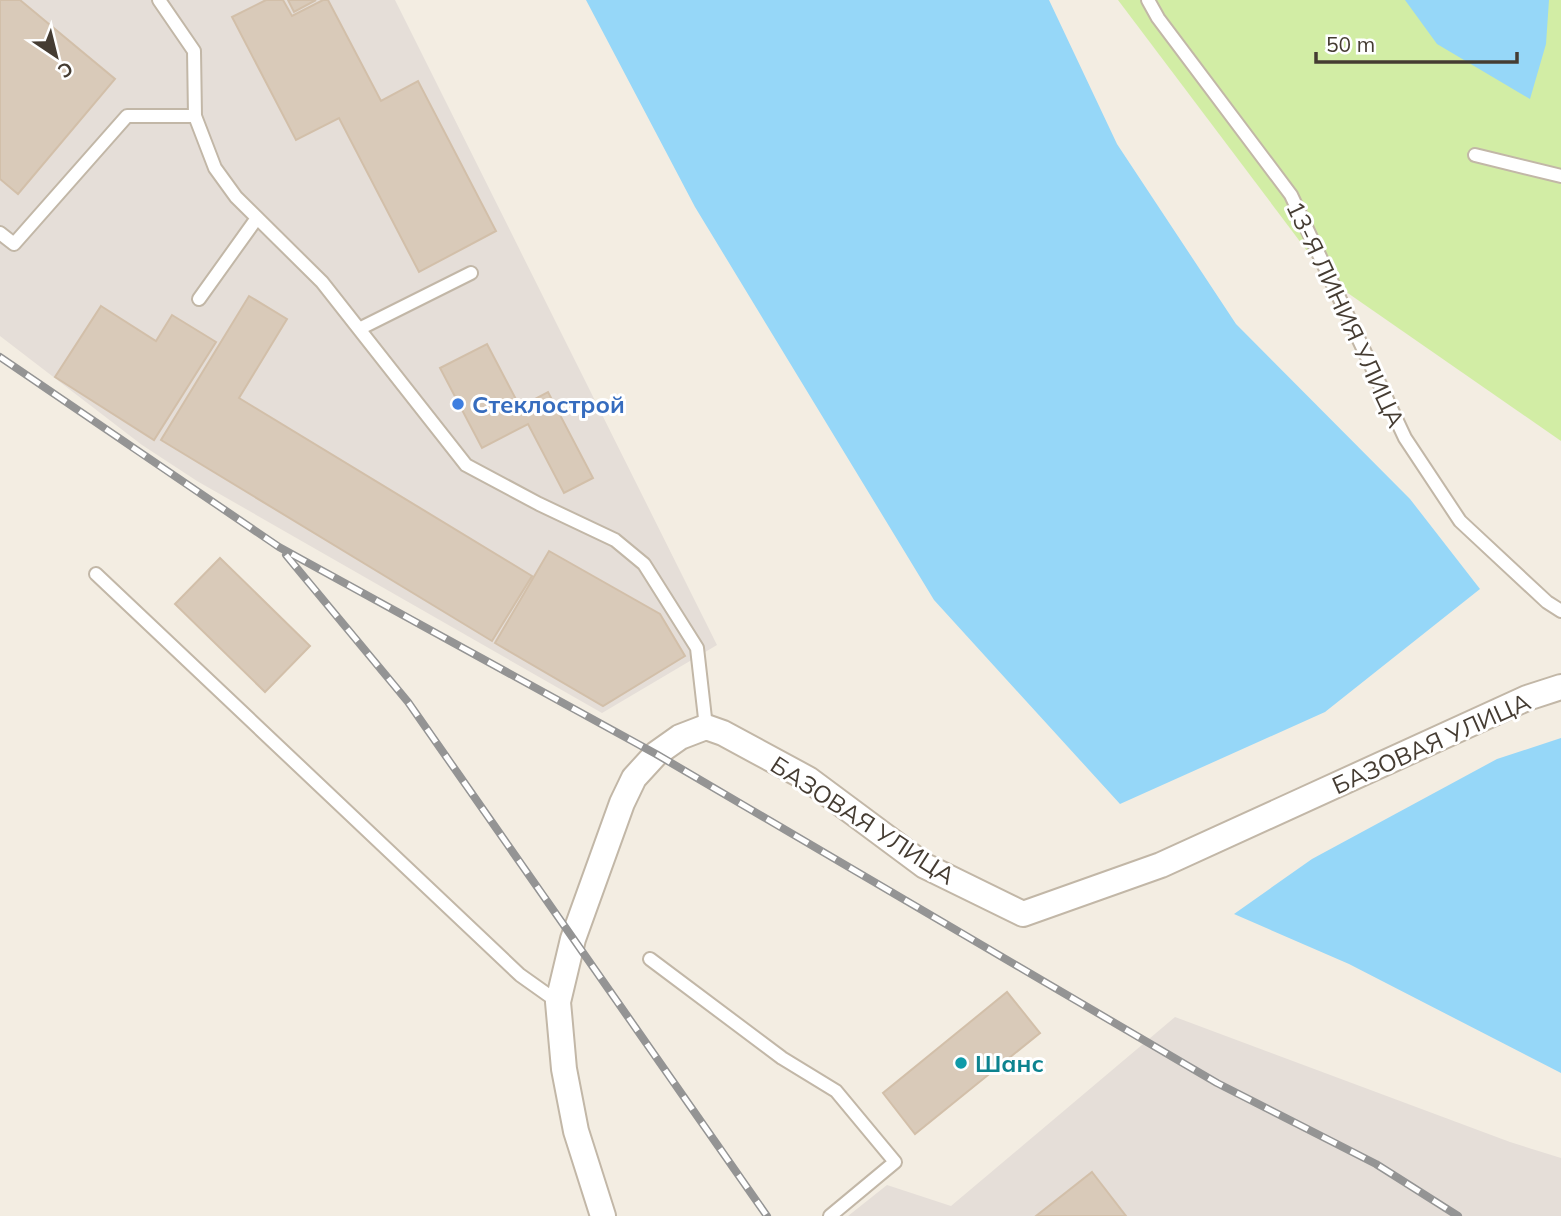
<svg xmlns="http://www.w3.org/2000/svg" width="1561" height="1216" font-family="Mulish,sans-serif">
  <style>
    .industrial { fill: #e5ded8 }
    .green { fill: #d2eda5 }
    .water { fill: #96d7f8 }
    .building { fill: #d9cab9; stroke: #d2bfa9; stroke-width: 2 }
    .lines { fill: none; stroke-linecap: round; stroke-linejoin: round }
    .service-casing { stroke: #c2b7a7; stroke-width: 16 }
    .minor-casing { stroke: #c2b7a7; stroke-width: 28 }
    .service { stroke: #fff; stroke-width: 12 }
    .minor { stroke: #fff; stroke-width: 24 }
    .rail-casing { stroke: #949494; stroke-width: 8 }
    .rail { stroke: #fff; stroke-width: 5; stroke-dasharray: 16; stroke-linecap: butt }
    .shop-dot { fill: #3f7fe0; stroke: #fff; stroke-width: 2.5 }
    .culture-dot { fill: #0f9aa8; stroke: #fff; stroke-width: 2.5 }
    .labels { text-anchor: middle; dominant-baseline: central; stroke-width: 6; stroke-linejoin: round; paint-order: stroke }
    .street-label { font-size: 24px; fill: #453c32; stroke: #fff }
    .shop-label { font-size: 24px; font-weight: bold; fill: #366cbe; stroke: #fff; text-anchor: start }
    .culture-label { font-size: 24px; font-weight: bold; fill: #0d838f; stroke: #fff; text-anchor: start }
  </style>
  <rect width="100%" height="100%" fill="#f3ede2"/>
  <path class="industrial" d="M0,0H395L717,645L602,713L197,481L142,445L0,336Z
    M1175,1017L1510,1142L1561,1158V1216H848L887,1185L951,1206Z"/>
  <path class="green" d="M1118,0H1561V441L1329,280Z"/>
  <path class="water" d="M586,0H1049L1117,144L1236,324L1410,499L1480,589L1325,712L1120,804L934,600L695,207Z
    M1405,0H1549L1546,44L1530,99L1437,44Z
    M1561,738V1073L1349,964L1234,914L1312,859L1497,759Z"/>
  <path class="building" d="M0,0H20L115,79L18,194L0,179Z
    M266,0H283L292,16L323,0H328L381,101L418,81L496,231L419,272L339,118L296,140L232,17Z
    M288,0H316L294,12Z
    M249,296L287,319L239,398L532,576L492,641L161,440Z
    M101,306L156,341L172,315L216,342L154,440L55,377Z
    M487,344L520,407L548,392L593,478L564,493L528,424L482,448L440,368Z
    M549,551L660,614L685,656L603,706L495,643Z
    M220,558L310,646L265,692L175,604Z
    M1007,992L1040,1033L915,1134L883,1093Z
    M1092,1172L1126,1216H1036Z"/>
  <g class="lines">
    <g class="service-casing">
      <path id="service" d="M159,0L194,51L195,116L215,168L236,197L322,282L466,465L539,504L615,540L644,564L697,648L706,727
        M1148,0L1158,18L1291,195L1405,438L1460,521L1547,602L1561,611
        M1475,155L1561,176
        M0,233L14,244L127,116H195
        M199,299L257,218
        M359,329L471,273
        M96,574L520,975L558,1002
        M650,959L782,1058L836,1091L895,1162L830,1216"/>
    </g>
    <g class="minor-casing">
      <path id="minor" d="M603,1216L576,1131L564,1069L558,1002L573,939L622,803L634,778L656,754L680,737L706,727L723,733L808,779L925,866L1023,914L1161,865L1527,698L1561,687"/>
    </g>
    <use href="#service" class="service"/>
    <use href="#minor" class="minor"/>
    <g class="rail-casing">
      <path id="rail" d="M0,357L279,547L656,754L1217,1083L1376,1164L1458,1216
        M286,555L408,702L767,1216"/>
    </g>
    <use href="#rail" class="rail"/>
  </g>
  <circle class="shop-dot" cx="458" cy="404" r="7"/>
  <circle class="culture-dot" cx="961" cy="1063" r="7"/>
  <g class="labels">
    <g class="street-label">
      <text transform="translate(1346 314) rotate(65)">13-Я ЛИНИЯ УЛИЦА</text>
      <text transform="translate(1431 743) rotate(-24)">БАЗОВАЯ УЛИЦА</text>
      <text transform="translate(863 820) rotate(33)">БАЗОВАЯ УЛИЦА</text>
    </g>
    <g class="shop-label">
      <text x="472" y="404">Стеклострой</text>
    </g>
    <g class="culture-label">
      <text x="975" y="1063">Шанс</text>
    </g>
  </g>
  <g transform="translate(56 56) rotate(145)" stroke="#ffffff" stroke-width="5" paint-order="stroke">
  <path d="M0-5L12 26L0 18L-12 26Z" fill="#453c32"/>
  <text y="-10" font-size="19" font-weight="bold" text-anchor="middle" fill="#453c32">С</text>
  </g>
  <path d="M1316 52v10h201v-10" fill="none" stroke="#453c32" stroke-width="3.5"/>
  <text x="1326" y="52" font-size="21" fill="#453c32" stroke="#ffffff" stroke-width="5" paint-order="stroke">50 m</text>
</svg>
